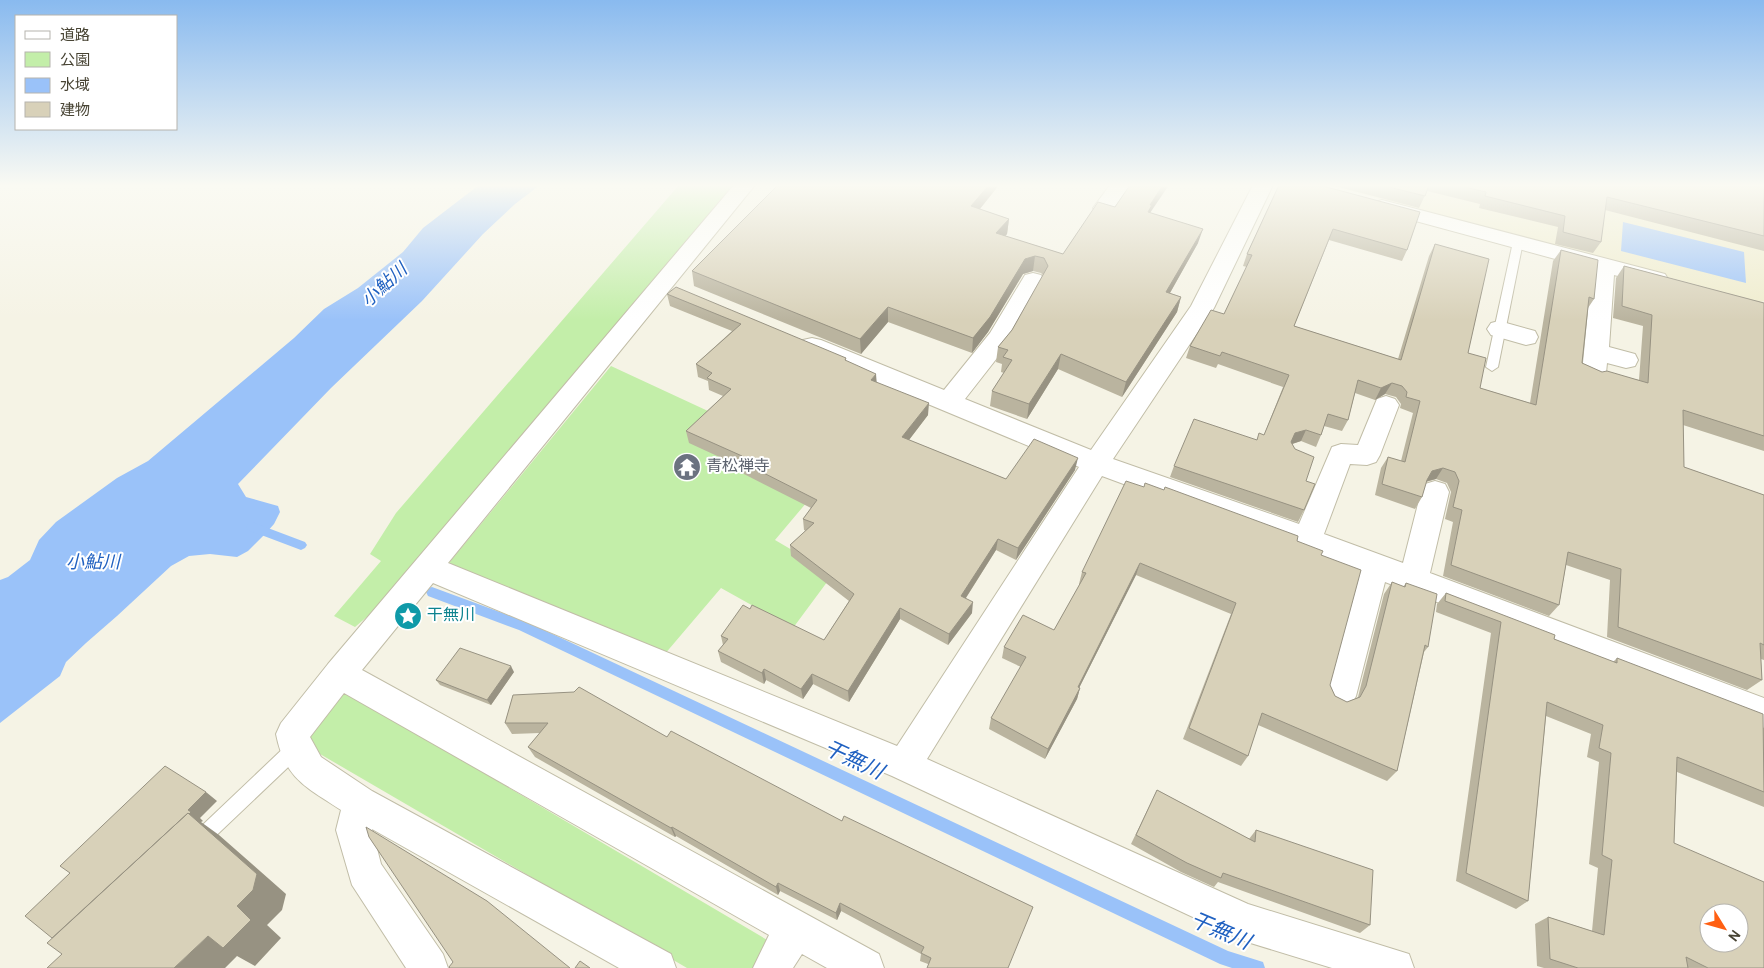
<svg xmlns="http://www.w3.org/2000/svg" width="1764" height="968" font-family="Overpass,'Noto Sans JP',sans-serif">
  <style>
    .education { fill: #efeccd }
    .green { fill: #c3eea9 }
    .water { fill: #9ac2f9 }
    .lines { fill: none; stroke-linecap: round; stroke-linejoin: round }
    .stream { fill: #9ac2f9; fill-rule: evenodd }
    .service-casing { stroke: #c1bda7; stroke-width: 2 }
    .minor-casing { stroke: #c1bda7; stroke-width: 2 }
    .service { fill: #fff; fill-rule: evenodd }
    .minor { fill: #fff; fill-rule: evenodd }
    .wall { fill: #bab49f }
    .shaded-wall { fill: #979282 }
    .building { fill: #d8d1b9; stroke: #979282; fill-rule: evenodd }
    .labels { text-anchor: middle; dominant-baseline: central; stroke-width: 4; stroke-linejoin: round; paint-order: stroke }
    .worship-label { font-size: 16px; fill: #5b616d; stroke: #fff; text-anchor: start }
    .culture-label { font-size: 16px; fill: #0d838f; stroke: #fff; text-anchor: start }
    .water-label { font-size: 18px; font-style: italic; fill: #2061c1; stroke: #fff }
    .near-water-label { font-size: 21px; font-style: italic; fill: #2061c1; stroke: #fff }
  </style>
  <rect width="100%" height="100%" fill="#f5f3e5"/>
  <path class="education" d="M1328,185H1764V301L1760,302Z"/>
  <path class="green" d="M679,185H738L388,599L355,627L334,616L381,561L370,554L396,513Z
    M611,366L764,437L807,502L775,540L833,574L793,628L721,588L664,655L444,569Z
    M345,691L774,944L764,968H687L320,754L310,737Z"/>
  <path class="water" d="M479,185H540L515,204L483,234L422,301L331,388L238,484L246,497L278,506L280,512L274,524L266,533L248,551L237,557L210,554L189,556L171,566L117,616L86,643L66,662L60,676L0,723V580L8,577L30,560L39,540L56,522L117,478L148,461L294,338L324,309L358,288L403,252L423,228Z
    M1623,222L1744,252L1746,283L1621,251Z"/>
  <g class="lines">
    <path class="stream" d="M252,522L305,542L307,545L305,548L301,550L248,530L246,527L248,524Z
      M432,587L527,622L1228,951L1263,962L1265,968H1232L1220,964L519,630L428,596L426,592L428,588Z"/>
    <g class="service-casing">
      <path id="service" d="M1518,239L1523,242L1498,367L1492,371L1486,367L1513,242Z
        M296,740L302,742L304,748L302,754L203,848L197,851L191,848L188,842L191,836L290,742Z"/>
    </g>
    <g class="minor-casing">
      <path id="minor" d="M734,185H755L448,563L897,746L1079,467L803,352L800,346L803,340L812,338L821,340L944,390L990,333L1025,275L1033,273L1041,275L1044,280L1008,344L965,399L1091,450L1191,306L1253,185H1273L1214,308L1113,459L1299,524L1332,447L1341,444L1358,445L1377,399L1386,396L1395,399L1399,405L1380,455L1376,462L1367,465L1350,464L1324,534L1403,563L1421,492L1425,484L1435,481L1445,484L1449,492L1430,573L1764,698V728L1385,582L1356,696L1351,706L1340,711L1329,706L1324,696L1358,571L1102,476L927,759L1248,904L1409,954L1414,968H1332L1244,941L892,776L433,583L362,670L879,954L884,968H827L802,954L793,968H753L769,935L344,693L310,737L321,757L372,791L671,954L676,968H619L372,829L381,864L443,954L448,968H406L352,885L336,830L341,810C306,787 285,779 276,734L281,723L328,664Z
        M1110,185H1130L1111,212L1104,214L1097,212L1093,208Z
        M1382,200L1665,274L1668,279L1665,284L1657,286L1614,275L1609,347L1635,354L1638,360L1635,366L1626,368L1607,363L1606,373L1603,379L1594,382L1585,379L1582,373L1592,269L1375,210L1372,206L1375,202Z
        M1499,321L1535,331L1538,337L1535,343L1526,345L1491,335L1487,329L1491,323Z"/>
    </g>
    <use href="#service" class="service"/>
    <use href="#minor" class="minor"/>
  </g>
  <path class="wall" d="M778,185H999L980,209L1009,219L1007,234L1005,236L1063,254L1115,207L1150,213L1198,243L1170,293L1181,297L1177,312L1122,397L1058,369L1027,419L990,406L992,391L1004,373L1001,372L1002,364L996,362L998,347L1012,330L1043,275L1041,273L1033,271L1023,274L988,332L972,353L888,322L861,354L694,286L692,271Z
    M1279,185L1407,250L1402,261L1329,240L1294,326L1398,359L1429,256L1435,244L1468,353L1480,388L1530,403L1553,261L1561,250L1594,299L1588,308L1582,363L1602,372L1639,380L1643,326L1613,318L1616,278L1624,266L1764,303V451L1683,425L1684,467L1764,495V660L1761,659L1762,680L1747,690L1607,637L1610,580L1566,565L1559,605L1549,616L1443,576L1453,522L1445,519L1451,492L1447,483L1436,479L1426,482L1422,497L1415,509L1375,495L1381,468L1388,457L1401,461L1413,413L1400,408L1401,404L1396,397L1385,394L1375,400L1355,393L1348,420L1342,431L1324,426L1321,435L1316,447L1301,441L1292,444L1306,481L1304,510L1298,522L1170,477L1174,466L1257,440L1264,435L1283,387L1218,364L1216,368L1186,358L1190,346L1224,314L1247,267L1243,266L1247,254Z
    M1331,185H1764V251L1605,210L1601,242L1593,253L1555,244L1558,227L1479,208L1480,204L1427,191L1419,208Z
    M667,294L846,358V361L876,382L928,415L909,440L1006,479L1075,470L1016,560L996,550L966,598L972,613L948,645L900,619L849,702L813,684L803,699L766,680L764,684L721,662L718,651L723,645L721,636L750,609L824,640L849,601L791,556L790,545L806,531L804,530L803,519L811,508L740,472L739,466L689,443L686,431L723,396L709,390L708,381L698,377L696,364L732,331L670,306Z
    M1297,541L1321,555L1330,685L1335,696L1347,702L1357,698L1358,697L1384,594L1392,582L1403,587L1406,583L1428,647L1424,652L1397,771L1387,781L1258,725L1248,756L1241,766L1183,739L1231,614L1136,575L1079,688H1080L1077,699L1045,759L989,729L991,718L1021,667L1002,658L1004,647L1054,630L1080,584H1079L1082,572Z
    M1446,593L1554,639L1613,662L1617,658L1764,728V807L1677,772L1674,843L1764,968H1544L1537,966L1535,924L1548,917L1592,931L1598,868L1589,864L1599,762L1587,757L1591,734L1546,716L1528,901L1516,909L1456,881L1491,633L1436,612L1437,604Z
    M514,672L491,705L440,685L436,680Z
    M513,695L667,737L842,821L1033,907L928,964L920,961L921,954L841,911L837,920L780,891L778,895L676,836L675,837L535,757L528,747L540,733L512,734L505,723Z
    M1157,790L1249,839L1256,830L1370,925L1360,933L1218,882L1214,887L1181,872L1131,844Z"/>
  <path class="shaded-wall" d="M989,185H999L970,221L971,206Z
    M1163,185H1169L1150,213L1145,227L1150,205Z
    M1009,219L1007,234L994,248L996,233Z
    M1203,229L1198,243L1162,307L1166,292Z
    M1035,256L1033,271L1023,274L988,332L972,353L973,338L1025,259Z
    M1181,297L1177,312L1122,397L1126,382Z
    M888,307V322L861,354L860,339Z
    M1061,354L1058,369L1027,419L1029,404Z
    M876,374L877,386L871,380Z
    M1392,383L1385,394L1375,400L1381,388Z
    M929,403L928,415L902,449V437Z
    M1306,430L1301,441L1289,445L1295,433Z
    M1078,458L1075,470L1016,560L1018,548Z
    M1443,468L1436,479L1424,482L1432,471Z
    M998,539L996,550L960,607L961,596Z
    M1140,563L1136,575L1074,698L1078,687Z
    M973,602L972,613L948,645L949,634Z
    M900,608V619L849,702L848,691Z
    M511,666L514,672L491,705L487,700Z
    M764,669L766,680L764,684L762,673Z
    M812,674L813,684L803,699L801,689Z
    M1080,688L1077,699L1045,759L1048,749Z
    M206,792L217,801L200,818L203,821L201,822L219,835L286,894L282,910L267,925L281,938L255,966L237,956L225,968H174L208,936L251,920L69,946L188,810Z
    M672,827L676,836L675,837L671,828Z
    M778,883L780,891L778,895L776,887Z
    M840,903L841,911L837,920L836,913Z"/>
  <path class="building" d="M778,185H989L971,206L1009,219L996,233L1063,254L1098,202L1115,207L1130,185H1163L1150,205H1152L1148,212L1203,229L1166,292L1181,297L1126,382L1061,354L1029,404L992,391L1012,360L1003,357L1008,350L998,347L1012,330L1048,266L1044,258L1035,256L1025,259L990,317L973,338L888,307L860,339L692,271Z
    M1279,185H1319L1420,212L1407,250L1333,229L1294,326L1401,360L1435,244L1489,259L1468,353L1486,358L1480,388L1536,405L1561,250L1598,260L1594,299L1589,297L1582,363L1602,372L1607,371L1648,383L1652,315L1622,306L1624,266L1764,303V436L1683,410L1684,467L1764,495V645L1760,643L1762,680L1618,627L1621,569L1568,552L1559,605L1451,565L1462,510L1453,507L1459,481L1455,472L1443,468L1432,471L1427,480L1422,497L1382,484L1388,457L1405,462L1420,401L1406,397L1407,392L1402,386L1392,383L1381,388L1358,380L1348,420L1328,414L1321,435L1306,430L1295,433L1291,442L1295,449L1314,457L1306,481L1315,484L1304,510L1174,466L1194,419L1257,440L1259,433L1264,435L1289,375L1222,352L1220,356L1190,346L1211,310L1224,314L1252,255L1247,254Z
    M1381,185H1429L1425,196Z
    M1456,185H1764V236L1607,197L1601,242L1563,232L1565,216L1485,196L1486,192Z
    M676,287L846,358L845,360L876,374L871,380L929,403L902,437L1006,479L1034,439L1078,458L1018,548L998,539L961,596L973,602L949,634L900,608L848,691L812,674L801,689L764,669L762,673L718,651L728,639L721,636L743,605L750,609L752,605L824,640L854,594L790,545L814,523L803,519L817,500L738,460L742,456L686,431L731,389L707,378L712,373L696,364L741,324L667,294Z
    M1126,481L1144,487L1145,483L1164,490L1165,487L1298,536L1297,541L1323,551L1321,555L1361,570L1330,685L1335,696L1347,702L1360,697L1366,686L1392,582L1405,587L1406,583L1437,594L1428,647L1425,645L1397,771L1262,713L1248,756L1189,728L1236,603L1140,563L1078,687L1080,688L1048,749L991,718L1026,657L1004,647L1023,615L1054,630L1086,573L1082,572Z
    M1446,593L1555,635L1554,639L1617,663V658L1763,714L1764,792L1677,757L1674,843L1764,882V968H1708L1686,957L1688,968H1578L1550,959L1548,917L1604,935L1612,860L1602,855L1611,753L1599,748L1603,725L1547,702L1528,901L1466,873L1501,622L1445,601ZM1709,913H1739V943H1709Z
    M460,648L511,666L487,700L436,680Z
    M579,687L667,737L671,731L842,821L844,816L1033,907L1008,968H927L931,958L921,953L924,947L840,903L836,913L778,883L776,887L672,827L671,828L528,747L548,723H505L513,695L574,692Z
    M165,766L206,792L188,810L191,812L189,814L188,813L52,938L25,916L70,873L60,866Z
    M1157,790L1255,842L1256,830L1373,870L1370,925L1223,873L1221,878L1187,863L1136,835Z
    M188,813L257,874L253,890L237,906L251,920L223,948L208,936L174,968H47L62,954L47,943Z
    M366,827L487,901L570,968H450L449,967L453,962L369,837Z
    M580,961L590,968H575Z"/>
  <linearGradient id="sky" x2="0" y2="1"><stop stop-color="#89baef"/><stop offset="0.58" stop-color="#fafaf3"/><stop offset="1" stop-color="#fafaf3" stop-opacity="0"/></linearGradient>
  <rect width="1764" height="320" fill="url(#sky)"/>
  <defs>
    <g id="temple-disc" transform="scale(1.4375)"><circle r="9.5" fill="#6b7280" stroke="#fff"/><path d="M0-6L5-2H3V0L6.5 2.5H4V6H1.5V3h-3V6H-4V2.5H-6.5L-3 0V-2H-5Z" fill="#fff"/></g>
    <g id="sight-disc" transform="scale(1.4375)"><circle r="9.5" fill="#0f9aa8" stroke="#fff"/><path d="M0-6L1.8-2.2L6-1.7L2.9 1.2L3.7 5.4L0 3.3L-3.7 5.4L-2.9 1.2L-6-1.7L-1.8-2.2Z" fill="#fff"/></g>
  </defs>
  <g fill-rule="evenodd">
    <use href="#temple-disc" x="687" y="467"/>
    <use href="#sight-disc" x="408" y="616"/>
  </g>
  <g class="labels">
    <g class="worship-label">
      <text x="706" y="467">青松禅寺</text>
    </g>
    <g class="culture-label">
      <text x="427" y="616">干無川</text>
    </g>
    <g class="water-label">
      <text transform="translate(385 286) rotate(-42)">小鮎川</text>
      <text x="93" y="563">小鮎川</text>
    </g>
    <g class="near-water-label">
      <text transform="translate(853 761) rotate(25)">干無川</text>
      <text transform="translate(1220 932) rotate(23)">干無川</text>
    </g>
  </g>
  <rect x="15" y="15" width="162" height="115" fill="#ffffff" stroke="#b6b4ae"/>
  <rect x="25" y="31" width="25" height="8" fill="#ffffff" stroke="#b6b4ae"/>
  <text x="60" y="40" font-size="15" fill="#484434">道路</text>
  <rect x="25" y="52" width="25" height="15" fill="#c3eea9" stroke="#b6b4ae"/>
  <text x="60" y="65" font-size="15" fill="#484434">公園</text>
  <rect x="25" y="78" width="25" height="15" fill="#9ac2f9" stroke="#b6b4ae"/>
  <text x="60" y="90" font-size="15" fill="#484434">水域</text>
  <rect x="25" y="102" width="25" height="15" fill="#d8d1b9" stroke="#b6b4ae"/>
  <text x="60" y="115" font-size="15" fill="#484434">建物</text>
  <g transform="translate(1724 928) rotate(127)"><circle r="24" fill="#ffffff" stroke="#b6b4ae"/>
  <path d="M0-4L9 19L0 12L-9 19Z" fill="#ff5f12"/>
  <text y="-8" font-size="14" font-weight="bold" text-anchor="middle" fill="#484434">N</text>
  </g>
</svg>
